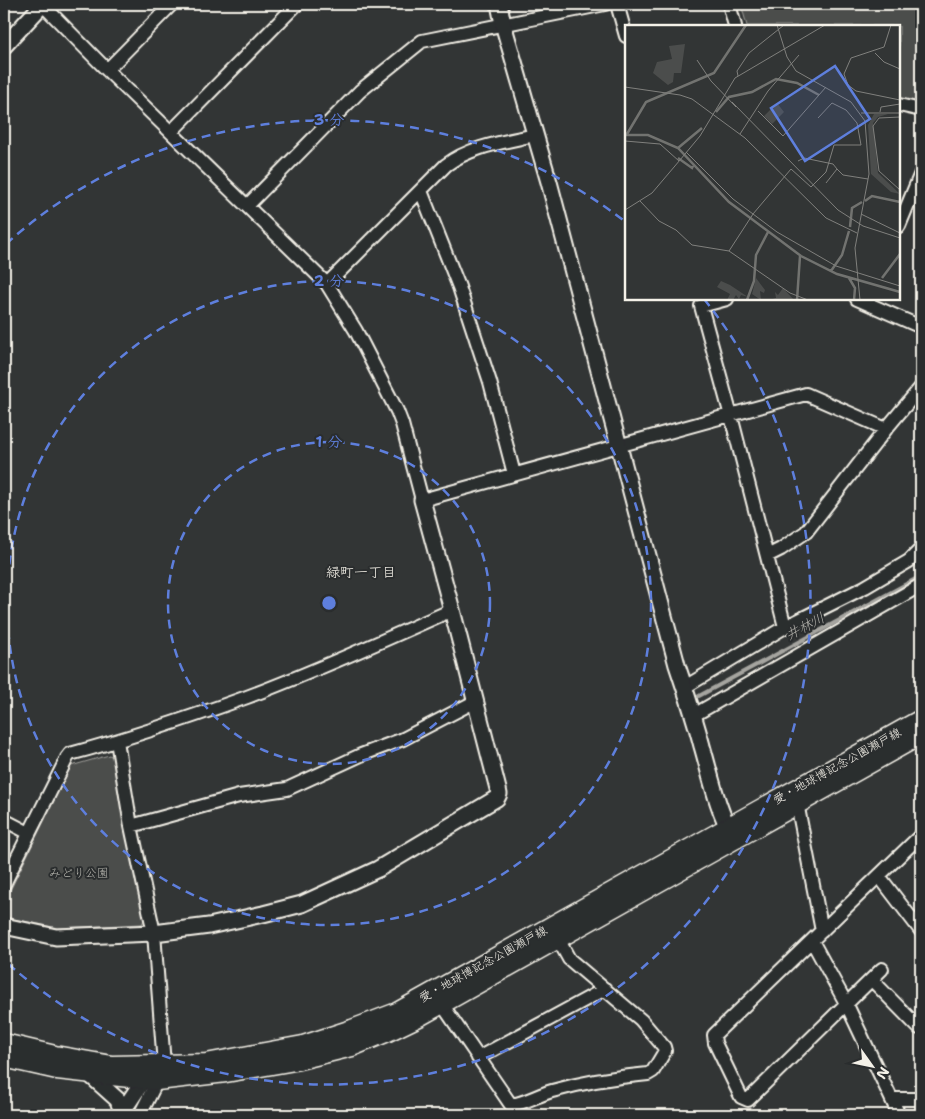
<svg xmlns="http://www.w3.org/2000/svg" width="925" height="1119" font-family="'Shantell Sans','Klee One',sans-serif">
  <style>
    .green { fill: #4b4d4c; stroke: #a09f9a }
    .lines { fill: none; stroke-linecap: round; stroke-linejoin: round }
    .stream { stroke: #a6a5a0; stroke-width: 4 }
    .minor-casing { stroke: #f4f1e8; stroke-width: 16 }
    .tertiary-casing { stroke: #f4f1e8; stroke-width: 19 }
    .secondary-casing { stroke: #f4f1e8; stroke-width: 21 }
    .minor { stroke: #2a2d2e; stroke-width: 12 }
    .tertiary { stroke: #2a2d2e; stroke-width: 15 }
    .secondary { stroke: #2a2d2e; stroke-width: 18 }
    .ring { fill: none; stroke: #5e7fdd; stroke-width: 2.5; stroke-dasharray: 9 6 }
    .labels { text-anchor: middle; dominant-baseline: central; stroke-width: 4; stroke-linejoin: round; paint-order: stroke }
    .street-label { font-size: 12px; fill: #f4f1e8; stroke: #2a2d2e }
    .park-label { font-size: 12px; fill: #b9b8b1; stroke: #2a2d2e }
    .neighbourhood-label { font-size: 14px; fill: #f4f1e8; stroke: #2a2d2e }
    .water-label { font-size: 14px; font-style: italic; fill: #b3b2ac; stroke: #2a2d2e }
    .inset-river { fill: none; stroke: #727370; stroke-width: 2.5 }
    .inset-road { fill: none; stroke: #80807d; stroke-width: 1 }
    .view { fill: #5e7fdd; fill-opacity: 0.15; stroke: #5e7fdd; stroke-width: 2.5 }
    .inset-edge { fill: none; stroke: #f4f1e8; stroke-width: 2.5 }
    .centre { fill: #5e7fdd; stroke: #2a2d2e; stroke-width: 2.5 }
    .ring-label { font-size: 15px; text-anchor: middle; font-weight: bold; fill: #5e7fdd; stroke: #2a2d2e; stroke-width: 4; stroke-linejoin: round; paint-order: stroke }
  </style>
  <rect width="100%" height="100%" fill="#323535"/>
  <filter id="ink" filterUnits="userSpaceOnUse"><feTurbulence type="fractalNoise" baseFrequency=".02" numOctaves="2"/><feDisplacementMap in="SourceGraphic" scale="10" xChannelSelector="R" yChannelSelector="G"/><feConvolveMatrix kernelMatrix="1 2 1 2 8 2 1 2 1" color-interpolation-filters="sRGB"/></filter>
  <g filter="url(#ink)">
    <path class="green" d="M741,4H919L921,17V103L899,98V26H747Z
      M109,755L113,757L144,920L142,924L58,928L4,917V903L71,766Z"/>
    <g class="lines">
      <path class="stream" d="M699,696L921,576"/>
      <g class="minor-casing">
        <path id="minor" d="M617,4L626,36
          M729,4L735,26
          M43,5L107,70L327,284L356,331L397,411L402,424L422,500L806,394L886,429L921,387
          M107,70L172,4
          M899,105L921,110
          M171,132L297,4
          M421,191L459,287L490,382L514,474
          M247,206L360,91L422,41L605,4
          M899,226L921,173
          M327,284L446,165C471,146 505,142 535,135
          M857,299L921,327
          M767,556L781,549L806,532L886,429
          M785,627L865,587L909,561L921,549
          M685,687L785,627L731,416L701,306L727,299
          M694,715L921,585
          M117,741L131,826L154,933L164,1065
          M796,798L822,931
          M4,820L29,833
          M131,826L239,796L287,789L361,755L403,739L476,701
          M879,876L921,931
          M4,884L67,758L70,754C130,738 189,718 247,697C317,671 384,640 452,610
          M812,941L847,1005L899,1115
          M882,969L748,1100L741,1097L715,1043L714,1035L921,835
          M872,980L919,1028
          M437,997L511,1105C525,1103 538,1095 552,1091C584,1082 615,1077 648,1074L653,1071L665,1051L664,1047L641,1020L569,959L558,939
          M478,1058L605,989
          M892,1099H921
          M140,1115L157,1081L158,1074"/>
      </g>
      <g class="tertiary-casing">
        <path id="tertiary" d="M499,4L503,24L549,182L677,665C686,692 695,719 702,746C711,777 717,809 733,837
          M4,46L43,4
          M4,926L56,937L154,933L209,926L263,914L302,904L378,869L497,798L499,794L498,789L452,610L422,500
          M89,1074L118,1100L122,1113
          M120,1115L143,1081L147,1071"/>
      </g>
      <g class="secondary-casing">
        <path id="secondary" d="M4,1043L55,1055L112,1065L206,1063L303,1045L352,1029L397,1012L921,719
          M4,1058L57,1070L157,1081L226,1073L295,1061L352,1047L388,1032L419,1017L921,735"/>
      </g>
      <use href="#minor" class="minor"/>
      <use href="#tertiary" class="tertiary"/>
      <use href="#secondary" class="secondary"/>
    </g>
  </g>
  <g class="ring">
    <circle cx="329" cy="603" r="161"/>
    <circle cx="329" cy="603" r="322"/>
    <path d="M6 244A483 483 0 0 1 623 220M704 299A483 483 0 0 1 6 962"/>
  </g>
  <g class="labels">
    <g class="street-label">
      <text transform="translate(837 766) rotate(-29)">愛・地球博記念公園瀬戸線</text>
      <text transform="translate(483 964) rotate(-29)">愛・地球博記念公園瀬戸線</text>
    </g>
    <g class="park-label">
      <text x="79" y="873">みどり公園</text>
    </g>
    <g class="neighbourhood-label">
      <text x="361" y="572">緑町一丁目</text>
    </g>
    <g class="water-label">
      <text transform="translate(805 626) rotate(-28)">井林川</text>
    </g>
  </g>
  <g transform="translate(625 25)">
    <rect width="275" height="275" fill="#323535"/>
    <path d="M60,19L56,48H49L48,57L43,60L28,48L32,37L47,34L44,21ZM152,78L159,87L147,99L139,91ZM249,89H263L253,92L248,98L253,148L275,169L266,167L246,149L243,100ZM131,253L140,265L139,268L135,266L136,275L127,269ZM96,256L105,260L123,272L116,270L114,274L111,270L108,275H102L105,269L92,262ZM158,263L169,275H144L151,273L150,267L153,270Z" fill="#4b4d4c"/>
    <path class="inset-river" d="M91,87L104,72L127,67L151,54L172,58L194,70M2,109L21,77L89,48L121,0M0,110H23L53,123L104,177L176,231L212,249L275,267M53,123L77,103M53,133L67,143L68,141M240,176L247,171L275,177M225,202L227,183L237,177M206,246L217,230L224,206M224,253L230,263L229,275M257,253L275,229M122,275L129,256L131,230L143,207M172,275L175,231"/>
    <path class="inset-road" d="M152,0L162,32L171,46L226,77L240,96L244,149L230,223L235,275M266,0L259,22L226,33L219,49L223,60L231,66L275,75M250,28L259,37L275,44M72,35L86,56L111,82M113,51L112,46L124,28L159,0M0,62L55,70L67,74L120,113L201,193L232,208M107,77L213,185L238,201L275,213M133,86L158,111L201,62M255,87L256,82L275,79M236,88H275M275,92L254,93L248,101L254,146L275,165M115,109L143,66L174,30M0,116L35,119L54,136M61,127L108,174L152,207L211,241L275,261M173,136L179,133L208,139L212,144L201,158M212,144L218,150L243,154M15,176L34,196L51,205L67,220L104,226L165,268L183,275M0,185L27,168L55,135L75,111L110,53L200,0M236,189L275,208M104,226L128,189L166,144L186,162L201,147L209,120H236L232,98L221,85L207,78L193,93M195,275H244"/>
    <path class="view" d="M210,41L245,94L180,136L146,83Z"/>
    <rect width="275" height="275" class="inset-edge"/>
  </g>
  <circle cx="329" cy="603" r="8" class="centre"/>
  <g class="ring-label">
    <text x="329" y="125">3 分</text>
    <text x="329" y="286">2 分</text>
    <text x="329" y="447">1 分</text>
  </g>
  <rect width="925" height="1119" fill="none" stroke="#2a2d2e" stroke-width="20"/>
  <rect x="10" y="10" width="905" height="1099" fill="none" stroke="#f4f1e8" stroke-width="2" filter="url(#ink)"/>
  <g transform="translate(872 1066) rotate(123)" stroke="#2a2d2e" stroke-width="4" paint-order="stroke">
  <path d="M0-4L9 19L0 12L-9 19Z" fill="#f4f1e8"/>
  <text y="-8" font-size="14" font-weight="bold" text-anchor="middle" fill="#f4f1e8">N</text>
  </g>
</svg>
